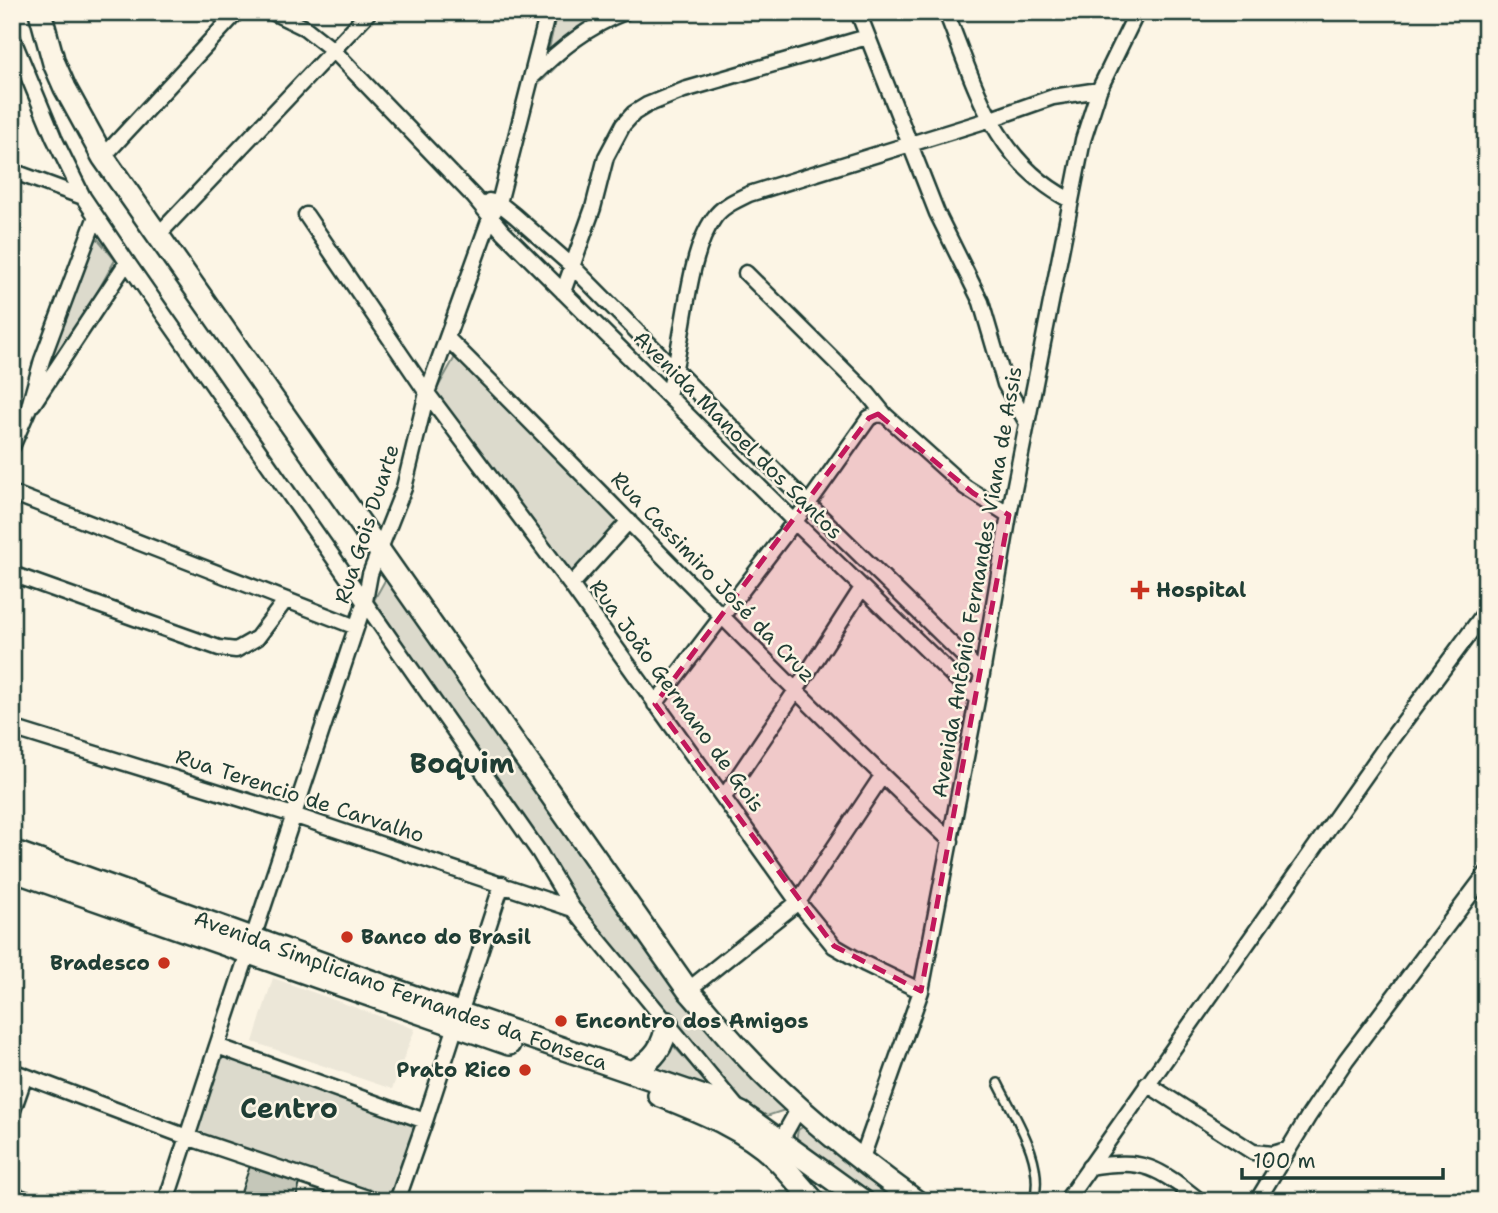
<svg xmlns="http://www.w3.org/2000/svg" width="1498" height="1213" font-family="'Shantell Sans',sans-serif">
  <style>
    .built { fill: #ece7d8 }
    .green { fill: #dcdacc; stroke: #7e8c80; stroke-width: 2 }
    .building { fill: #c5c7b9; stroke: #1f3d34; stroke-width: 2 }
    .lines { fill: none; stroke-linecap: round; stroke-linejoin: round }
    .lane-casing { stroke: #1f3d34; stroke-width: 12 }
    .street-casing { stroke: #1f3d34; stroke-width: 19 }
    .secondary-casing { stroke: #1f3d34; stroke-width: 26 }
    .lane { stroke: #fcf5e5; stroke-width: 7 }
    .street { stroke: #fcf5e5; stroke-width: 14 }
    .secondary { stroke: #fcf5e5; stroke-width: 21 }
    .marked { fill: #c2185b; fill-opacity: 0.2; stroke: #c2185b; stroke-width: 5; stroke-dasharray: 14 9; stroke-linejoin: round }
    .poi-dot { fill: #c8321e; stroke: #fcf5e5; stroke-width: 2.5 }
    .labels { text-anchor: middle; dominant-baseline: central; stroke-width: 5; stroke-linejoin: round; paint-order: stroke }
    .street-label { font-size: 21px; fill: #1f3d34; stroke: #fcf5e5 }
    .poi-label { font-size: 21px; font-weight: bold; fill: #1f3d34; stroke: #fcf5e5; text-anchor: start }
    .district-label { font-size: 28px; font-weight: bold; fill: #1f3d34; stroke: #fcf5e5 }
  </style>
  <rect width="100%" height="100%" fill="#fcf5e5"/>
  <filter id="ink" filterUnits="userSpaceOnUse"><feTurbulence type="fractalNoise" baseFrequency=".0143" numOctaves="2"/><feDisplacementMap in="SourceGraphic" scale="14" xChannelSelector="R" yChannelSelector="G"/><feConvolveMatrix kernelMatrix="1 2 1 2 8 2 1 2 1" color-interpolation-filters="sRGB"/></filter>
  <g filter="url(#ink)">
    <path class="built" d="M273,978L415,1029L392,1089L253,1042Z"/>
    <path class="green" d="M557,12L609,14L542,81Z
      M91,238L98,239L115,260L49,380L41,376Z
      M459,350L621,520L570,582L433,396Z
      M388,575L757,1079L785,1110L767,1116L742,1100L618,957L589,917L374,600Z
      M672,1044L715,1092L651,1072L661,1064Z
      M223,1046L422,1115L409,1154L388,1198L196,1134Z
      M804,1126L904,1201H879L796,1140L798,1130Z"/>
    <path class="building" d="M251,1163L301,1180L295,1201H238Z"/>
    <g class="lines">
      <g class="lane-casing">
        <path id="lane" d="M998,1083C1015,1118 1045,1160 1034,1201"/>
      </g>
      <g class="street-casing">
        <path id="street" d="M272,12L305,28L333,50L474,197L503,232L795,522L977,699
          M858,12L937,213L981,302L1005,384L1027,423
          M946,12C976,87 993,160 1070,200
          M12,37L54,138L83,197L127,262L539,852L573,909L739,1110
          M534,75C561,48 589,26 625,12
          M103,157L237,12
          M12,171L83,197
          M489,201L499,203L514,215L573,267L808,504L982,674
          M306,215L427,393L571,585L798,902L834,946L865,964L921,991
          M158,235L369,12
          M746,273L868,394L885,415
          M563,292L593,208L606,157L623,125L634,113L647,105L684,90L867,37
          M448,339C616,506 779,679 951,841
          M668,394C685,345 685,257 714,218C722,206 737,200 749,194L988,120L1053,97L1099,90
          M33,404L127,262
          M12,447L28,410L42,360L96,216
          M12,493L356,627
          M12,574L185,636L219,648L236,650L257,638L285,601
          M571,585L629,521
          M655,704L808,504L869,418L878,414L885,415L965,487L1009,515
          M12,728L293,815L573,909
          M724,797L795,692L862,588
          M688,990L798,902L882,776
          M217,1046L365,601L370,574L404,488L427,393L490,218L499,203L548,12
          M12,1071L187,1137L376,1201
          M1147,1084L1253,1152L1272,1154L1289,1149
          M12,1113L25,1076
          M425,1121L502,884
          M776,1149L799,1108
          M861,1161L921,991L982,674L1009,515L1083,140L1099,90L1137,12
          M1089,1167C1145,1158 1157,1167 1200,1201
          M12,1194L30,1201
          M166,1201L217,1046L425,1121L397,1201
          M1066,1201L1389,742L1486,611
          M1257,1201L1308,1117L1346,1060L1486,874"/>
      </g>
      <g class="secondary-casing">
        <g id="secondary">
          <path d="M40,12L54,63L65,88L103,157L688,990C707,1011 725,1034 745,1055C796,1110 855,1157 916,1201"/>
          <path id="s1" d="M12,851L459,1013L710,1099L741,1113L863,1201"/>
          <path d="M12,870L509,1044"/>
          <path d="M634,1071C654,1059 664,1047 667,1023"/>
          <path d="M659,1095C698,1111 742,1127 773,1156C788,1170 800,1186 814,1201"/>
        </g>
      </g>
      <use href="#lane" class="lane"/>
      <use href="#street" class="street"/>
      <use href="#secondary" class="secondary"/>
    </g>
  </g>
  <path class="marked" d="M878,414L973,493L1009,515L921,991L834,946L655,704L869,418Z"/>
  <g class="poi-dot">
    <path d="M1136.5 579.5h7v7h7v7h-7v7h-7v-7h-7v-7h7z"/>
    <circle cx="347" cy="937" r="7"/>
    <circle cx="164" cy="963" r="7"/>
    <circle cx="561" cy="1021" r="7"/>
    <circle cx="525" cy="1070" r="7"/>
  </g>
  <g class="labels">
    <g class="street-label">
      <text transform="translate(738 435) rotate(45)">Avenida Manoel dos Santos</text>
      <text transform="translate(367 524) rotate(-72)">Rua Gois Duarte</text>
      <text transform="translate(713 577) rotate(46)">Rua Cassimiro José da Cruz</text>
      <text transform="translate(977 582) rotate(-80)">Avenida Antônio Fernandes Viana de Assis</text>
      <text transform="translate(677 696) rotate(54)">Rua João Germano de Gois</text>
      <text transform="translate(300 796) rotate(18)">Rua Terencio de Carvalho</text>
      <text stroke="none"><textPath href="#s1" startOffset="413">Avenida Simpliciano Fernandes da Fonseca</textPath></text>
    </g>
    <g class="poi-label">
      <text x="1156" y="590">Hospital</text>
      <text x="361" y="937">Banco do Brasil</text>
      <text x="150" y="963" text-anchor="end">Bradesco</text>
      <text x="575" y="1021">Encontro dos Amigos</text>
      <text x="511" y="1070" text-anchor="end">Prato Rico</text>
    </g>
    <g class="district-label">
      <text x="462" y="763">Boquim</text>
      <text x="289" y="1108">Centro</text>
    </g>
  </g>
  <rect width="1498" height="1213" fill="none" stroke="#fcf5e5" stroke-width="42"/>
  <rect x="21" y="21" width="1456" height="1171" fill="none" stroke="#1f3d34" stroke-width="2.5" filter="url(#ink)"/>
  <path d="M1242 1168v10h201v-10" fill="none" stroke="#1f3d34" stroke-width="3.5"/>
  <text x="1253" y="1168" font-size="21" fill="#1f3d34" stroke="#fcf5e5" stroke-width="5" paint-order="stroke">100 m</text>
</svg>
